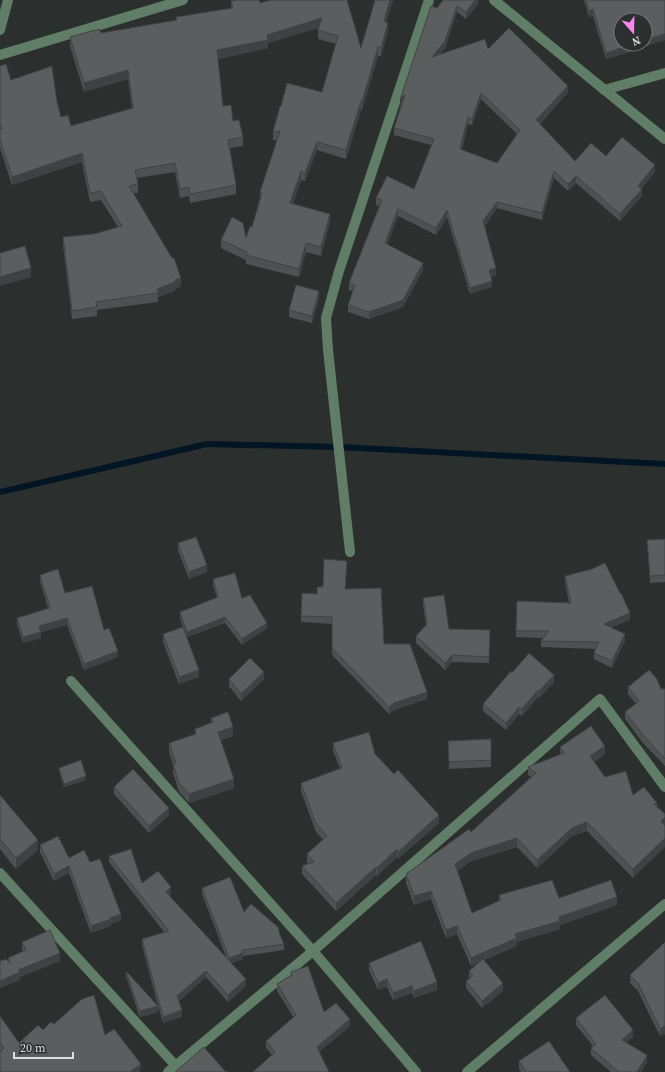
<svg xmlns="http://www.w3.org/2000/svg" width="665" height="1072" font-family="'Source Serif 4',serif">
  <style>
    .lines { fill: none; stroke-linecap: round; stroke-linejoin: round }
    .stream { stroke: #011524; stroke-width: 6 }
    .minor { stroke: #607d67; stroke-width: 10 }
    .wall { fill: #4d5152; fill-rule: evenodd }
    .shaded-wall { fill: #3f4242 }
    .building { fill: #5a5e5f; stroke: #3f4242; fill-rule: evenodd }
  </style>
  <rect width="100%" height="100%" fill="#2b2f2e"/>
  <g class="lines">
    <path class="stream" d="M340,447L665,464
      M0,492L207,444L337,447"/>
    <path class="minor" d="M494,0L665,139
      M0,30L8,0
      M0,55L183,0
      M604,90L665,73
      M350,552L328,350L326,318L339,271L429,0
      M71,681L313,951L416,1072
      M0,873L175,1065
      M168,1072L313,951L600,699L665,787
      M467,1072L665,904"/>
  </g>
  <path class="wall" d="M271,0L361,48L375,0H393L386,22L388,31L381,56H378L362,110H361L346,159L317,150L305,181L301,180L293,204L330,222L321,256L306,252L299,277L246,264V260L221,248V240L246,238L252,227L260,197V192L277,140H273V132L281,106L322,92L336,44L318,39V30L319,27L268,43V48L218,59L223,106L243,137V146L230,148L236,185V194L190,203L189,196L180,198L175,172L137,178L138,184V193H133L181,286L175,289V291L158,297V302L97,310V316L72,319L68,286L63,246V237L94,234L118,227L101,200L90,202L82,162L12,185L0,148V66L11,80L57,102L61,117L71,126L132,108L128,79L84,92L70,46V37L101,33L176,20V17L231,8V1L260,3Z
    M478,0V4L466,19L457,12L445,48L439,55L488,49L568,92L540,124L575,161L606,156L655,172L641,189L642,196L620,221L576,183L568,191L554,178L542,220L497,208L485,226L496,275L491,277L492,287L470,294L447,217L436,235L398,216L387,245L423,270L403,307L369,319L348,312V305L353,291L349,290V283L379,206L376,205V198L414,189L431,145L394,135V128L401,106L400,107L437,8ZM481,99L517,134L497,163L462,150L468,124L472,125Z
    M584,0H665V40L630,51V52L606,59L593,16L589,17Z
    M319,298L312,323L289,317V310Z
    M665,539V582L650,583L647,540Z
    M178,543L207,572L189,579L178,550Z
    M347,567L345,589L384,644L427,699L394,710L389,714L332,655V624L301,622V616L323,587Z
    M40,575L65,593L104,630L118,657L84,670L67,625L41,632V638L23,643L17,624V618L48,608L40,581Z
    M565,576L630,620L612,627L625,641L612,668L594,659V653L596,649L541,647V641L543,638L516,637L517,601L569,603L565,582Z
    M213,579L242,598L267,628L242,645L225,623L187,637L180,618V612L217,598L213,585Z
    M423,598L449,629L490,630L489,663L452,662L445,670L416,643V636L426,626L423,605Z
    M163,634L199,677L179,684L163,642Z
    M512,673L554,682L539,698L538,697L522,716L519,714L506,730L483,711V704Z
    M229,679H264L241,701L229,686Z
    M628,687L661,689H665V766L643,743L625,719V712L636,704L628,694Z
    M211,718L233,736L221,740L234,788L189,803L179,792L173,773V765L169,752V743L195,734V729L211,723Z
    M448,741L491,760V767L449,769Z
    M333,743L375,754L439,823L398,859L397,857L377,876L376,875L336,911L302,874V866L308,864L307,862V854L323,840L316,832L301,791V783L340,768L333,751Z
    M560,747L605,754L594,762L605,777L633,795L657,803V806L665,825L633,878L587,831L572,836L537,868L517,847L471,861L457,871L472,913L499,901V895L559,898L617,905L560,925V929L517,942V946L484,960L503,991L482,1008L466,988V981L469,978V971L479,963L471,966L457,934L446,938L431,899L414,905L406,883V874L471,832L531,777L528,775V767L560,755Z
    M59,768L86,780L64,787L59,771Z
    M114,787L169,815L149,833L114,794Z
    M0,795L38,850L16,869L0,849Z
    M40,845L69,858L90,862L121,920L111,924V926L91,933L69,873L54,881L40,852Z
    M109,856L142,883L171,894L169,896L227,959L202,894V888L280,935L284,944V950L243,956V959L231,963L246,986L228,1002L206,977L179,1001L182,1017L163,1023L158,1006V1012L140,1017L139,1015L126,976V971L158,1006L142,945V939L164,932L109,862Z
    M22,942L60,961L20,977V980L0,988V961H8V958L23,951L22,949Z
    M665,942V1034L660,1036L638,991L630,983V975Z
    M369,963L437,990L414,998L412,993L393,1000L387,987L378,990L369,970Z
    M291,972L324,1012L350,1026L319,1052L272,1055L266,1048V1041L294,1018L277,991V984L291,975Z
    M0,1016L19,1043L43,1030L54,1024L105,1035L141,1072L1,1051L0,1050Z
    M576,1018L633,1037L626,1043L647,1062L641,1072H611L591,1055V1048L593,1046L576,1025Z
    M519,1061L570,1072H521L519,1069Z"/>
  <path class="shaded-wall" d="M390,0H393L384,30V21Z
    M475,0H478V4L466,19V12Z
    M457,6V12L445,48L432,64V57Z
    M593,9V16L589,17V11Z
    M322,18V27L268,43V48L217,59V50Z
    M388,23V31L381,56V48Z
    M665,34V40L630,51V52L606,59V53L630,44H645V40Z
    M378,47V56L362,110V102Z
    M128,70V79L84,92V83Z
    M568,86V92L536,127V120Z
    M481,93V99L472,125V119Z
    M405,94V101L400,107V100Z
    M361,101V110L346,159V150Z
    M468,117V124L460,156V149Z
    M317,142V150L305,181V173Z
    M82,153V162L12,185V177Z
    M655,165V172L638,193V186Z
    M301,171V180L290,212V203Z
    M554,171V178L542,220V213Z
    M576,176V183L568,191V184Z
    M642,189V196L620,221V214Z
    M497,202V208L483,228V221Z
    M398,209V216L385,250V243Z
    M447,210V217L436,235V228Z
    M330,214V222L321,256V247Z
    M306,243V252L299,277V269Z
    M423,263V270L403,307L369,319V312Z
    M31,268V277L0,286V277Z
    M496,268V275L489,277V270Z
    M181,278V286L175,289V291L158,297L157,289L175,280Z
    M492,281V287L470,294V288Z
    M319,291V298L312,323V316Z
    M207,565V572L189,579V572Z
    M630,613V620L604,630V624Z
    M225,617V623L187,637V632Z
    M67,618V625L41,632V638L23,643V637L39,626Z
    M267,623V628L242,645V639Z
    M625,634V641L612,668V661Z
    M118,651V657L84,670V664Z
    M452,655V662L445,670V663Z
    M199,670V677L179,684V677Z
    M264,672V679L241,701V694Z
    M554,675V682L539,698V691Z
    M538,690V697L522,716V709Z
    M427,692V699L394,710L389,714V707L394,703Z
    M519,707V714L506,730V723Z
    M233,727V736L218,741V732Z
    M605,746V754L590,764V756Z
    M86,776V780L64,787V784Z
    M234,779V788L189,803V794Z
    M169,808V815L149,833V826Z
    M439,815V823L398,859V852Z
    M665,817V825L661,830V821Z
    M587,822V831L572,836L537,868V860L572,828Z
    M517,838V847L471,861L455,873V864L471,853Z
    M665,838V847L633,878V869Z
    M38,840V850L16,869V858Z
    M397,849V857L377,876V868Z
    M69,866V873L54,881V874Z
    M376,867V875L336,911V903Z
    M171,887V894L166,899V892Z
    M431,891V899L414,905V896Z
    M617,897V905L560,925V929L517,942V946L471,966V958L515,934L559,917Z
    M121,914V920L111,924V926L91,933V926Z
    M457,926V934L446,938V930Z
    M60,953V961L20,977V980L0,988V981L18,970Z
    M243,953V959L229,964V958Z
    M206,971V977L177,1003V996Z
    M246,979V986L228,1002V995Z
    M387,979V987L378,990V983Z
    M437,982V990L414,998V991Z
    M503,983V991L482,1008V1001Z
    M412,986V993L393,1000V993Z
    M158,1006V1012L140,1017V1011Z
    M182,1010V1017L163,1023V1017Z
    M350,1019V1026L317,1054V1047Z
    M665,1026V1034L660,1036V1029Z
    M633,1030V1037L622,1047V1040Z
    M647,1055V1062L641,1072H637Z
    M141,1064L140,1072H130Z"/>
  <path class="building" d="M237,0H259L260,3L271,0H347L361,48L375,0H390L384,21L388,23L381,48L378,47L362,102L361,101L346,150L317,142L305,173L301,171L290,203L330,214L321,247L306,243L299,269L246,255L247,252L221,240L232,217L243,223L246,238L250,226L252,227L262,193L260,192L280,131L273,132L280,106H281L287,83L322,92L338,36L318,30L322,18L267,35L268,40L217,50L223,106L231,105L233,121L239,120L243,137L228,140L236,185L190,194L189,187L180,189L175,163L135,170L138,184L129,186L172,258H174L181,278L175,280V282L157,289L158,293L96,302L97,307L72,311L68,278L63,237L94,234L122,226L101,191L90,193L82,153L12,177L0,140V129H2L0,124V66L6,64L11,80L52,66L57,102L61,117L68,115L71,126L133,108L128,70L84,83L70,37L99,29L101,33L177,20L176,17L233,8L231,1Z
    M443,0H475L466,12L457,6L445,41L432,57L485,39L488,49L509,28L568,86L536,120L575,161L591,143L606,156L622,137L655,165L638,186L642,189L620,214L576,176L568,184L554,171L542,213L497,202L483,221L496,268L489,270L492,281L470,288L447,210L436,228L398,209L385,243L423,263L403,300L369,312L348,305L355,285L349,283L382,200L376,198L387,176L414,189L434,139L394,128L405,94L400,100L431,6L437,8ZM481,93L520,130L497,163L460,149L468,117L472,119Z
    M586,0H665V34L645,40V20H621V44H630V45L606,53L593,9L589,11Z
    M25,246L31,268L0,277V253Z
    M296,285L319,291L312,316L289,310Z
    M196,537L207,565L189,572L178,543Z
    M665,539V575L650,576L647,540Z
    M324,559L347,561L345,589L381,588L384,644H410L427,692L394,703L389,707L332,648V617L301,616L302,593L317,594V587H323Z
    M605,563L620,593H621L630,613L604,624L625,634L612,661L594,653L599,642L541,641L549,631H516L517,601L571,603L565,576L592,569Z
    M58,569L65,593L92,586L104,630L109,628L118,651L84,664L67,618L39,626L41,632L23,637L17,618L50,608L40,575Z
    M235,573L242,598L250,595L267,623L242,639L225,617L187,632L180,612L218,597L213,579Z
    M444,595L449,629L490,630L489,657L452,655L445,663L416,636L427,624L423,598Z
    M183,627L199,670L179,677L163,634Z
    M529,653L554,675L539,691L538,690L522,709L519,707L506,723L483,704L511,671L512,673Z
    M250,658L264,672L241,694L229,679Z
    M649,670L657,679L661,689H665V759L643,735L625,712L639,701L628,687Z
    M228,712L233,727L218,732L234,779L189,794L179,783L173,764L176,763L169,743L196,734L195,729L213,722L211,718Z
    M591,726L605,746L590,756L605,777L626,771L633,795L644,787L657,803L654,804L665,814V817L661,821L665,826V838L633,869L587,822L572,828L537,860L517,838L471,853L455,864L472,913L501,900L499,895L552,880L559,898L611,880L617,897L559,917L560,921L515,934L517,938L471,958L457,926L446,930L431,891L414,896L406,874L469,829L471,832L536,773L528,767L564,753L560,747Z
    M369,732L375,754L394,774L398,770L439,815L398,852L397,849L377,868L376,867L336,903L302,866L314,862L307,854L327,836L316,824L301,783L342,768L333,743Z
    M491,739V760L449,762L448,741Z
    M81,760L86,776L64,784L59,768Z
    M133,769L169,808L149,826L114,787Z
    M0,795L38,840L16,858L0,839Z
    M58,836L69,858L84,850L90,862L100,859L121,914L110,918L111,919L91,926L69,866L54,874L40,845Z
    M131,849L142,883L158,871L171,887L166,892L246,979L228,995L206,971L177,996L182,1010L163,1017L142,939L169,931L109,856Z
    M230,877L244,912L251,904L278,927L280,935L284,944L242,950L243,953L229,958L202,888Z
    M50,930L60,953L18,970L20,972L0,981V961L6,959L11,964L8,958L26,950L22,942Z
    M421,941L437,982L414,991L412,986L393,993L387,979L378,983L369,963Z
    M665,942V1026L660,1029L638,983L630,975Z
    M483,959L503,983L482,1001L466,981L473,976L469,971Z
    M308,966L324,1012L336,1003L350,1019L317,1047L329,1072H253L275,1052L266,1041L296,1015L277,984L292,975L291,972Z
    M126,971L158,1006L140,1011L139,1010Z
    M94,995L105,1035L114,1029L141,1064L130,1072H0V1052L4,1048L0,1043V1016L19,1043L38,1025L43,1030L51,1022L54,1024L82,999Z
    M605,995L633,1030L622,1040L647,1055L637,1072H619L591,1048L596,1044L576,1018Z
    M549,1041L570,1072H526L519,1061Z
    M204,1047L226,1072L227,1071L228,1072H175Z"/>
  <g transform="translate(633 32) rotate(160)"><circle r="19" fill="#2b2f2e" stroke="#717574"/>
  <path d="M0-3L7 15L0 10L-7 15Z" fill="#f788eb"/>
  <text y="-6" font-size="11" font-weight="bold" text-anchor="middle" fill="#dbdedd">N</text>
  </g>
  <path d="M14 1052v6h59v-6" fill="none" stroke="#dbdedd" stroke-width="2"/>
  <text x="20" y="1052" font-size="12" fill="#dbdedd" stroke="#2b2f2e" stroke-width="3" paint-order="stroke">20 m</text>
</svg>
